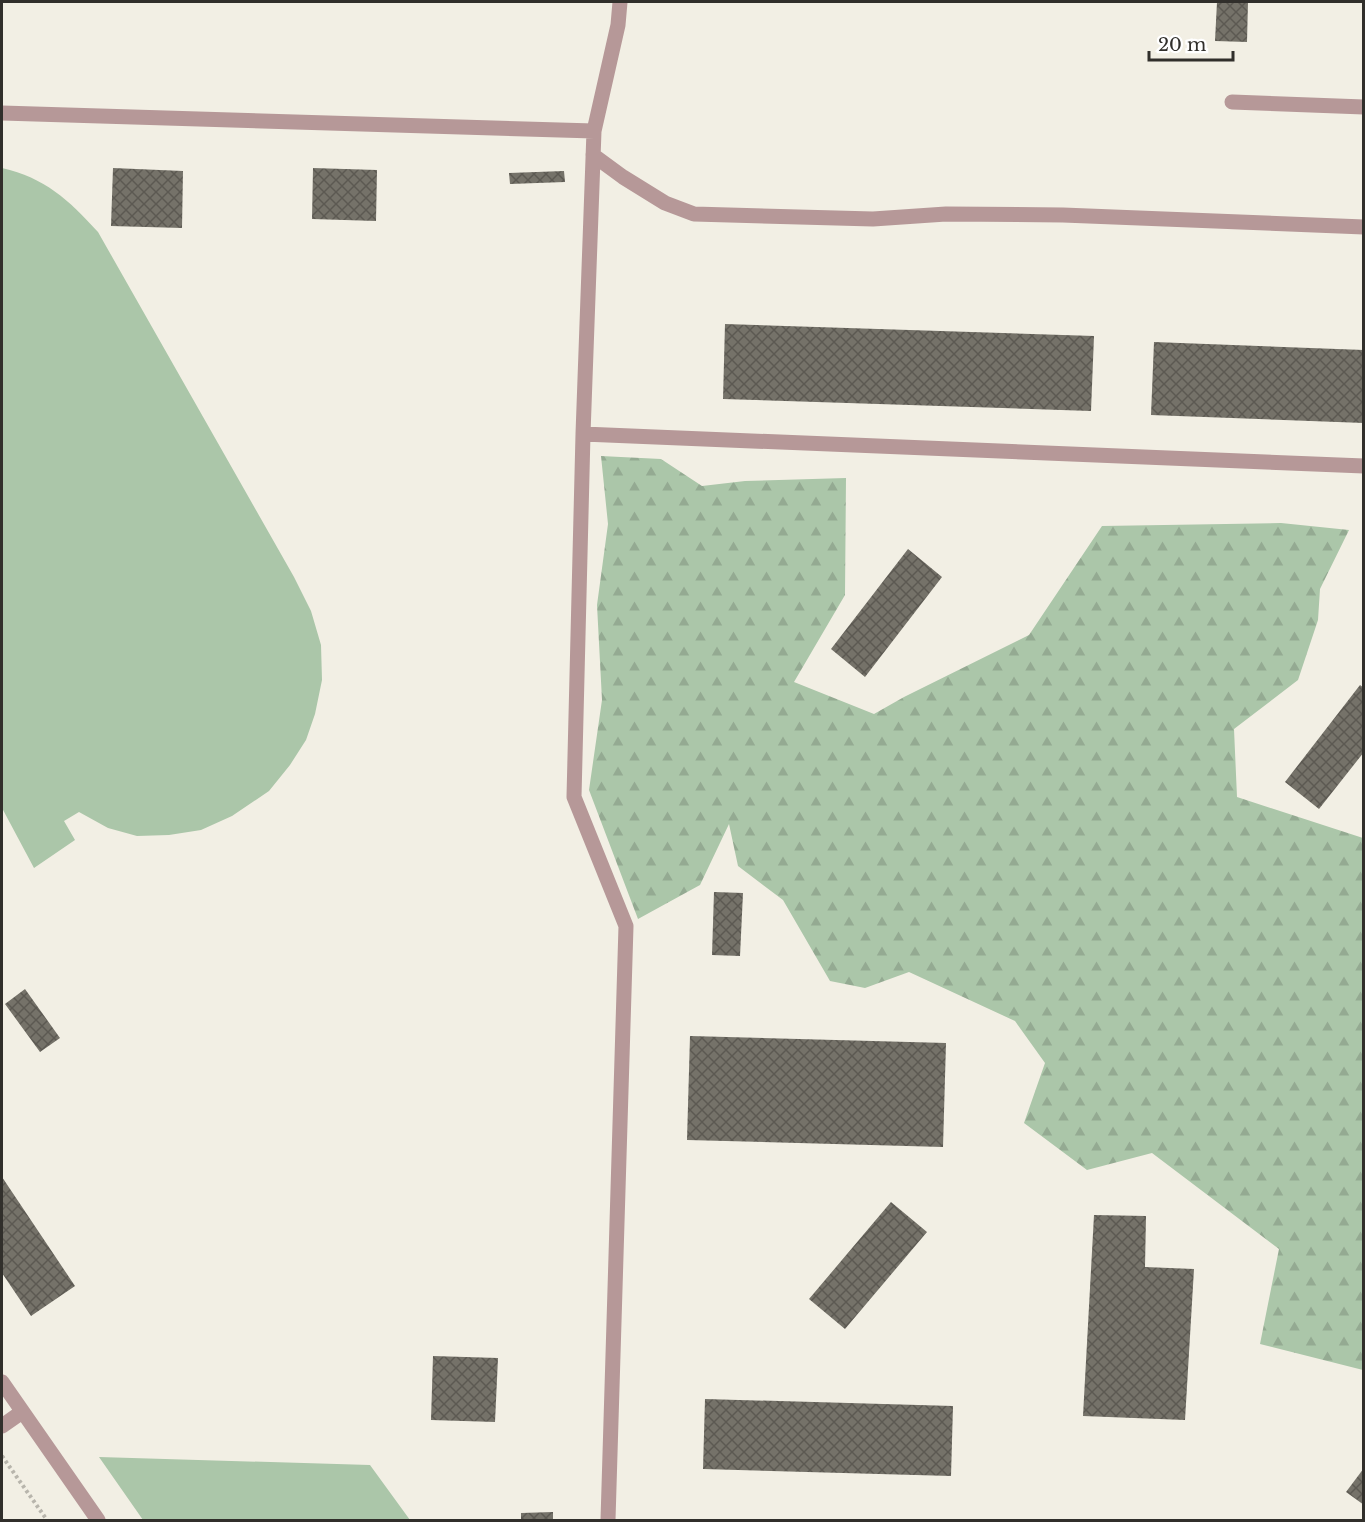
<svg xmlns="http://www.w3.org/2000/svg" width="1365" height="1522" font-family="'Libre Baskerville',serif">
  <style>
    .green { fill: #abc6a9 }
    .forest { fill: url(#forest-firs) }
    .building { fill: url(#building-cross-hatch) }
    .lines { fill: none; stroke-linecap: round; stroke-linejoin: round }
    .path { stroke: #b8b5ac; stroke-width: 4; stroke-dasharray: 3 3; stroke-linecap: butt }
    .minor { stroke: #b69898; stroke-width: 15 }
  </style>
  <defs>
    <pattern id="forest-firs" width="22" height="20" patternUnits="userSpaceOnUse" patternTransform="scale(1.5)"><rect width="22" height="20" fill="#abc6a9"/><path d="M5 1l3.5 6h-7zM16 11l3.5 6h-7z" fill="#94aa92"/></pattern>
    <pattern id="building-cross-hatch" width="8" height="8" patternUnits="userSpaceOnUse" patternTransform="scale(1.5)"><rect width="8" height="8" fill="#757269"/><path d="M0 0l8 8M0 8l8-8" fill="none" stroke="#5c5952"/></pattern>
  </defs>
  <rect width="100%" height="100%" fill="#f2efe4"/>
  <path class="green" d="M2,168C45,178 68,199 98,232L294,577L311,611L321,645L322,680L315,714L306,740L290,765L269,791L232,816L201,830L169,835L137,836L108,828L79,812L64,821L75,840L34,868L2,808Z
    M99,1457L370,1465L410,1520H143Z"/>
  <path class="forest" d="M601,456L661,459L702,486L745,481L846,478L845,595L794,682L874,714L904,697L1029,635L1102,526L1281,523L1349,530L1320,589L1318,620L1298,680L1234,729L1237,797L1363,838V1370L1260,1344L1279,1249L1152,1153L1087,1170L1024,1123L1045,1063L1015,1021L909,972L865,988L830,981L783,900L738,866L729,824L700,885L638,919L589,790L602,700L597,605L608,524Z"/>
  <path class="building" d="M1217,2H1248L1247,42L1215,41Z
    M113,168L183,171L182,228L111,226Z
    M313,168L377,170L376,221L312,219Z
    M564,171L565,182L510,184L509,173Z
    M725,324L1094,336L1091,411L723,399Z
    M1154,342L1364,350V423L1151,415Z
    M908,549L942,577L865,677L831,649Z
    M1360,685L1364,688V752L1319,809L1285,782Z
    M714,892L743,893L740,956L712,955Z
    M25,989L60,1038L40,1052L5,1004Z
    M690,1036L946,1043L943,1147L687,1140Z
    M2,1177L75,1286L31,1316L2,1273Z
    M891,1202L927,1232L845,1329L809,1299Z
    M1094,1215L1146,1216L1145,1267L1194,1269L1185,1420L1083,1416Z
    M433,1356L498,1358L495,1422L431,1420Z
    M705,1399L953,1406L951,1476L703,1469Z
    M1364,1468V1505L1346,1492Z
    M553,1512V1520H521V1513Z"/>
  <g class="lines">
    <path class="path" d="M2,1456L47,1520"/>
    <path class="minor" d="M1232,102L1364,107
      M2,113L594,131L618,25L620,2
      M594,131L583,434L574,797L626,926L608,1520
      M593,155L623,177L665,203L694,214L873,219L946,214L1063,215L1364,227
      M583,434L1364,466
      M2,1382L98,1520
      M2,1426L22,1412"/>
  </g>
  <rect width="1365" height="1522" fill="none" stroke="#312f2b" stroke-width="6"/>
  <path d="M1149 51v9h84v-9" fill="none" stroke="#312f2b" stroke-width="3"/>
  <text x="1158" y="51" font-size="18" fill="#312f2b" stroke="#ffffff" stroke-width="4.5" paint-order="stroke">20 m</text>
</svg>
